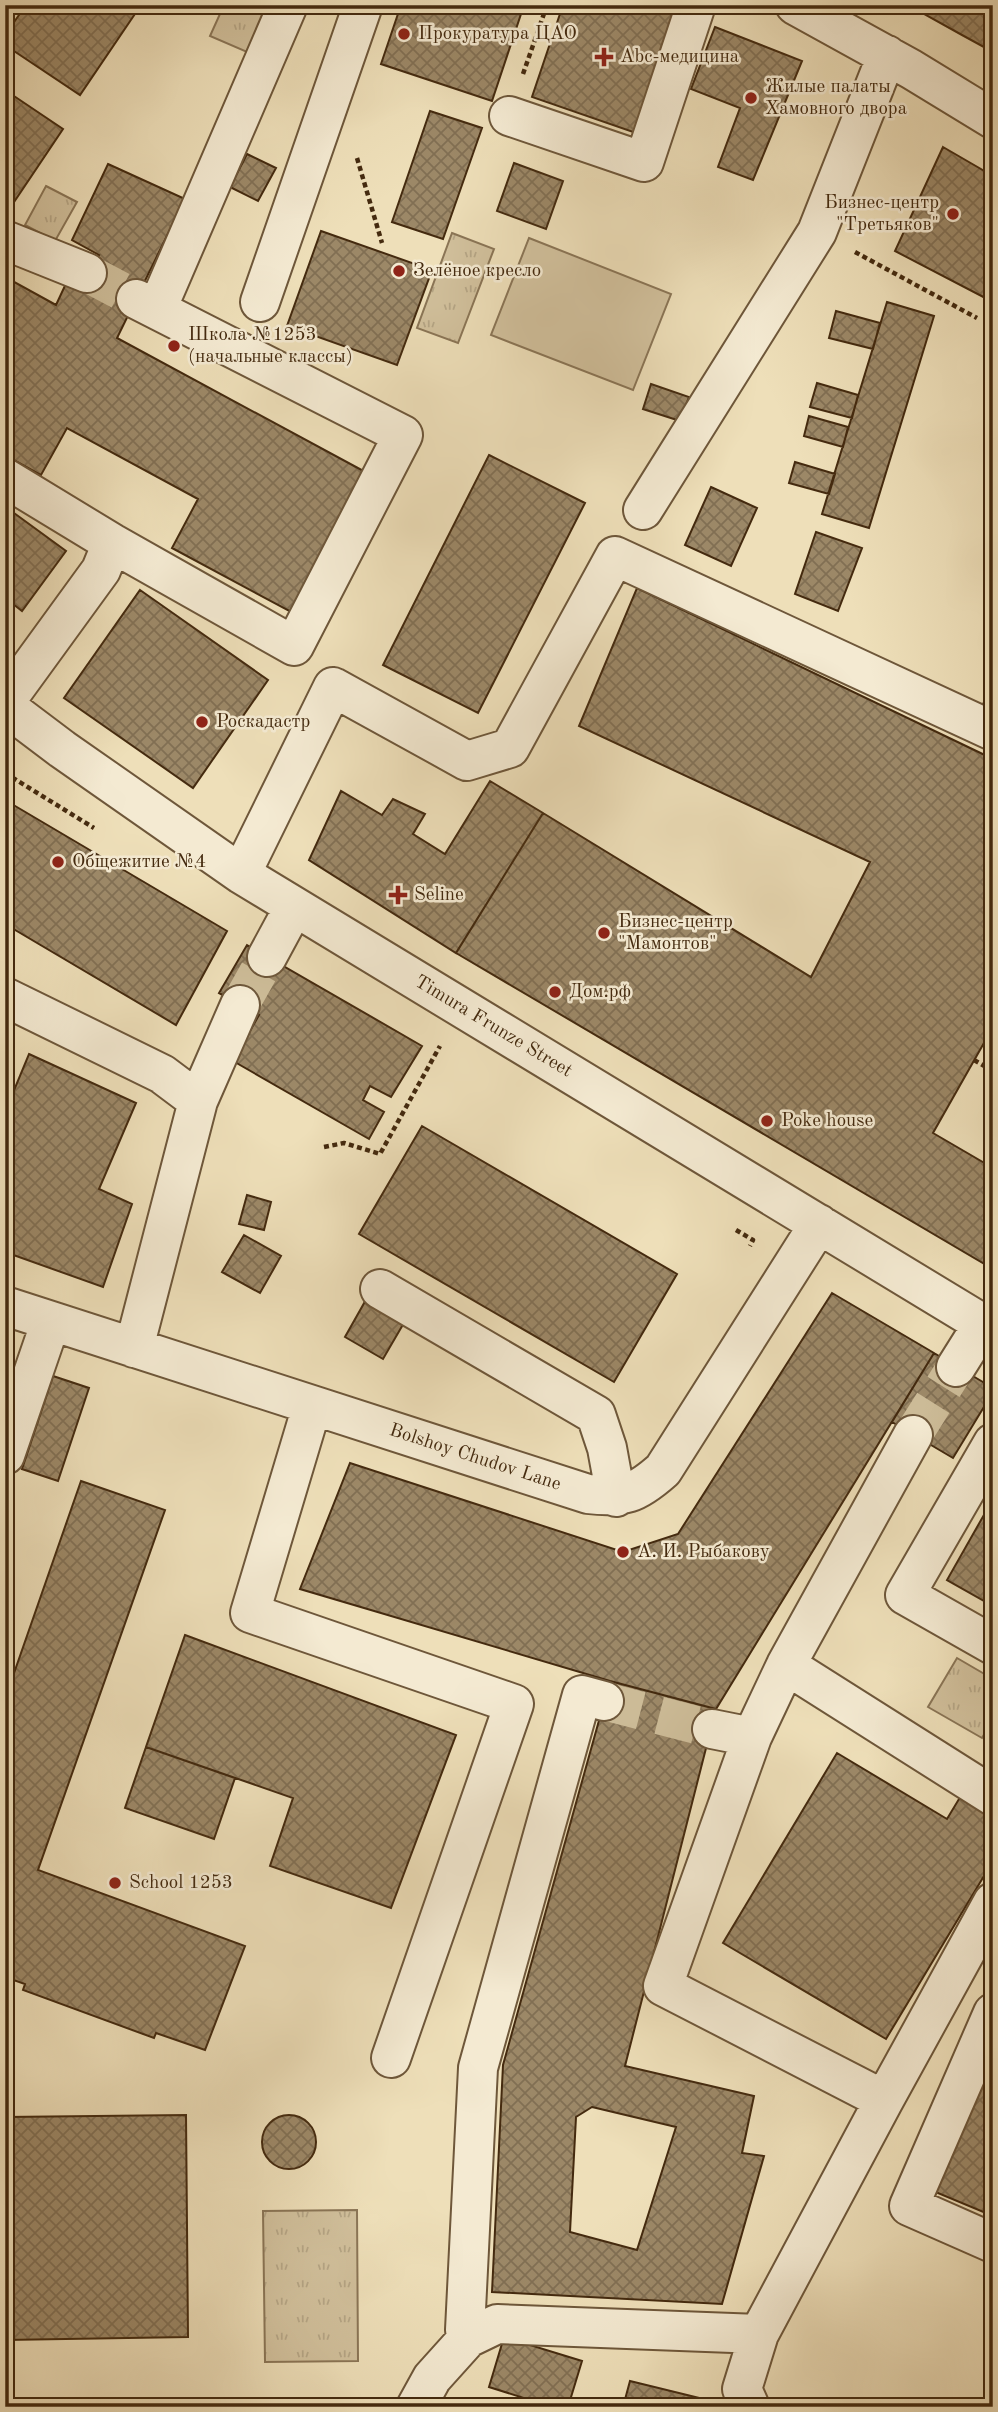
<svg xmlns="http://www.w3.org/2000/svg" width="998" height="2412" font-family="'Old Standard TT',serif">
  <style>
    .grass { fill: url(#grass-tufts); stroke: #8a7556; stroke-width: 2 }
    .pitch { fill: #d1c09c; stroke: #8a7556; stroke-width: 2 }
    .building { fill: url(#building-cross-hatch); stroke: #442a0f; stroke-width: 2; fill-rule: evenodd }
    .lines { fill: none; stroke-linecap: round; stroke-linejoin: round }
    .minor-tunnel { stroke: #ccbb97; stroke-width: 38; stroke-dasharray: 38 19; stroke-linecap: butt }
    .minor-casing { stroke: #6e573a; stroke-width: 42 }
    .path { stroke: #442a0f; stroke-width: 4.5; stroke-dasharray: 5 3.5; stroke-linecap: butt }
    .minor { stroke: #f4ead2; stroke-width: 38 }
    .poi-dot { fill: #8f2418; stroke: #f4ead2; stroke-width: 2.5 }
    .labels { text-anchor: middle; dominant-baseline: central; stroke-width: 5; stroke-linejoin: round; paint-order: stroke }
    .poi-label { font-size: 19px; fill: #442a0f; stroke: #f4ead2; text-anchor: start }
    .street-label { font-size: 19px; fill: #442a0f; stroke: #f4ead2 }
  </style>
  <defs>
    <pattern id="grass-tufts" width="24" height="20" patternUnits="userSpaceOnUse" patternTransform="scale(1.75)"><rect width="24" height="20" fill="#d1c09c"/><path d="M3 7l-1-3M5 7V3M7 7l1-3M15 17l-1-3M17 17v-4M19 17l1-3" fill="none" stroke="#b5a585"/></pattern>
    <pattern id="building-cross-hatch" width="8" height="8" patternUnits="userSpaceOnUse" patternTransform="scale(1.75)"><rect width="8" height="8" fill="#9c8867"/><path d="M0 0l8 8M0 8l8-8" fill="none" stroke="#816f53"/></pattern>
  </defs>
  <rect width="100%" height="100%" fill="#eedfb9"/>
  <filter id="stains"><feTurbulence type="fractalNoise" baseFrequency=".00286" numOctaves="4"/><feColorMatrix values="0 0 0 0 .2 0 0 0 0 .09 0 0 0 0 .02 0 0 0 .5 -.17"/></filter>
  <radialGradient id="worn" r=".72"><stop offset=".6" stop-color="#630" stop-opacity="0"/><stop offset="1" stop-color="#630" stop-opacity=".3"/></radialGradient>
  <path class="grass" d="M224,5H275L254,55L210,36Z
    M46,186L77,202L55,241L25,225Z
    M452,233L494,249L458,343L417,328Z
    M957,1658L993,1679V1719L982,1738L928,1707Z
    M357,2210L358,2361L265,2362L263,2211Z"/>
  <path class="pitch" d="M529,238L671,294L633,390L491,335Z"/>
  <path class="building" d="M26,5H141L80,95L5,45V35Z
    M401,5H524L492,101L381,64Z
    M563,5H645L676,16L636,133L532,97Z
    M908,5H993V52L962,35Z
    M715,27L802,61L753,180L718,167L740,108L691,89Z
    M5,90L63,129L6,214H5Z
    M430,111L482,128L443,239L392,222Z
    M943,147L993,176V302L895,251Z
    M247,154L276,168L258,201L230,187Z
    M514,163L563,181L546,229L497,211Z
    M108,164L185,199L117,338L369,474L293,613L172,548L198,499L67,428L41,475L5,455V285L9,279L56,305L69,277L87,273L99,255L72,240Z
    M321,231L432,270L397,365L287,326Z
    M887,302L934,316L869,528L822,514Z
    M836,311L880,323L873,349L829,338Z
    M817,383L858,395L852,418L810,407Z
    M651,384L689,397L680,421L643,409Z
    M809,416L848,427L843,447L804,436Z
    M489,455L585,503L478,713L383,665Z
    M795,462L835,474L829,494L789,483Z
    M711,487L757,508L731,566L685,545Z
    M14,513L66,551L22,611L8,600L5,603V526Z
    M816,532L862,548L838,611L795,594Z
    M637,588L993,759V1027L933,1133L993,1168V1269L456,953L543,813L811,977L870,862L579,726Z
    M140,590L268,680L193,788L64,698Z
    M993,679V713L982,707Z
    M490,781L543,813L456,953L309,860L341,791L382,815L393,799L425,814L413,834L445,854Z
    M5,800L227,931L176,1025L5,924Z
    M247,945L422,1046L391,1097L370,1086L363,1100L384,1112L369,1139L233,1061L259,1015L219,993Z
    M29,1054L136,1103L99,1189L132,1204L103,1287L5,1252V1112Z
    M422,1126L677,1274L614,1382L359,1234Z
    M247,1195L271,1202L264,1230L239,1224Z
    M244,1235L281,1256L260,1293L222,1272Z
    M832,1293L934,1353L716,1709L610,1681L300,1589L350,1463L623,1552L678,1534Z
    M367,1298L405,1321L383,1359L345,1337Z
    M934,1353L993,1388V1392L953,1458L892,1422Z
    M53,1376L89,1388L58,1481L22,1469Z
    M81,1481L165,1510L38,1870L245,1946L205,2050L156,2033L154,2038L23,1990L25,1984L5,1977V1699Z
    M993,1499V1606L947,1580Z
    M185,1635L456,1735L391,1908L270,1866L293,1798L146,1747Z
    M610,1681L716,1709L625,2066L754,2096L742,2153L764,2156L722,2304L492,2292L503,2065ZM592,2107L676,2127L637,2250L570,2232L576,2117Z
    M146,1747L235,1778L214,1839L125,1808Z
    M837,1753L947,1819L962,1794L993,1812V1861L886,2039L723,1943Z
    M993,2053V2216L933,2191Z
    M262 2142a27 27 0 1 1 54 0a27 27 0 1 1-54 0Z
    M186,2115L188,2337L5,2340V2117Z
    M504,2337L582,2361L568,2407H552L489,2387Z
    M630,2381L724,2404V2407H623Z"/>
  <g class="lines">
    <path class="minor-tunnel" d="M87,273L136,299
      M240,1005L267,957
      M913,1435L956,1367
      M604,1701L712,1729"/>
    <g class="minor-casing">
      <path id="minor" d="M795,5L911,69L993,119
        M509,116L644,162L696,5
        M5,244L7,241L87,273
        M260,302L363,5
        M157,309L288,5
        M5,478L112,543
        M643,510L817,232L887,55
        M5,702L101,570L112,543L294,646L403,435L136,299
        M5,706L62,749L241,874L993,1330
        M241,874L333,687L467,761L510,748L615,556L993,731
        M267,957L294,907
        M5,997L162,1074L198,1101
        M380,1289L596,1415L607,1448L616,1497
        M5,1306L588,1494C624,1498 636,1494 663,1470L819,1224
        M134,1348L198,1101L240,1005
        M956,1367L983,1324
        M312,1406L250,1613L514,1704L391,2058
        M993,1443L905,1595L993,1645
        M5,1455L51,1321
        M786,1665L993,1796
        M712,1729L752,1737
        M993,2013L909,2206L993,2243
        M884,2100L993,1902
        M468,2338L465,2330L478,2068L582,1695L604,1701
        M416,2407L432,2378L468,2338L497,2324L759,2334L884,2100L663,1986L752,1737L786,1665L913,1435
        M750,2407L742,2389L759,2334"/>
    </g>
    <path class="path" d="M523,74L547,5
      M357,158L382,243
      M855,252L977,318
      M5,773L94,828
      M974,1060L993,1071
      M324,1147L344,1143L380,1154L440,1046
      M736,1230L753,1240L750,1246"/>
    <use href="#minor" class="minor"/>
  </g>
  <g class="poi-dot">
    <circle cx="404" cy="34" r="7"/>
    <path d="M600.5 46.5h7v7h7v7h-7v7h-7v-7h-7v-7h7z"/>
    <circle cx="751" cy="98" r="7"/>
    <circle cx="953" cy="214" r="7"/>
    <circle cx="399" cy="271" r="7"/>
    <circle cx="174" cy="346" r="7"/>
    <circle cx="202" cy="722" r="7"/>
    <circle cx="58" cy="862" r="7"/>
    <path d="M394.5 884.5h7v7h7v7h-7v7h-7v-7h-7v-7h7z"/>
    <circle cx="604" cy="933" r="7"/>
    <circle cx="555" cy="992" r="7"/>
    <circle cx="767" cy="1121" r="7"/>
    <circle cx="623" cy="1552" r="7"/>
    <circle cx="115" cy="1883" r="7"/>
  </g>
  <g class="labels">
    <g class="poi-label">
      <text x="418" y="34">Прокуратура ЦАО</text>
      <text x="620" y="57">Abc-медицина</text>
      <text x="765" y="87">Жилые палаты<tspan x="765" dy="22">Хамовного двора</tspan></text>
      <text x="939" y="203" text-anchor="end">Бизнес-центр<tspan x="939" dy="22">"Третьяков"</tspan></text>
      <text x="413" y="271">Зелёное кресло</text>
      <text x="188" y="335">Школа №1253<tspan x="188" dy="22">(начальные классы)</tspan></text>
      <text x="216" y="722">Роскадастр</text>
      <text x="72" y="862">Общежитие №4</text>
      <text x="414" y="895">Seline</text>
      <text x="618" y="922">Бизнес-центр<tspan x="618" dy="22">"Мамонтов"</tspan></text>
      <text x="569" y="992">Дом.рф</text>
      <text x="781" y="1121">Poke house</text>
      <text x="637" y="1552">А. И. Рыбакову</text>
      <text x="129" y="1883">School 1253</text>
    </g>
    <g class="street-label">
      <text transform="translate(493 1027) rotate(31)">Timura Frunze Street</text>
      <text transform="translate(475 1458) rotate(18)">Bolshoy Chudov Lane</text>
    </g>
  </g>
  <rect width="998" height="2412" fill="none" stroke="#eedfb9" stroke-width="28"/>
  <rect x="7" y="7" width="984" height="2398" fill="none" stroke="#442a0f" stroke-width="3.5"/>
  <rect x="14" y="14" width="970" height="2384" fill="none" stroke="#442a0f" stroke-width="2"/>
  <rect width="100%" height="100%" filter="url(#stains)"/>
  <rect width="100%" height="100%" fill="url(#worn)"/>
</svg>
